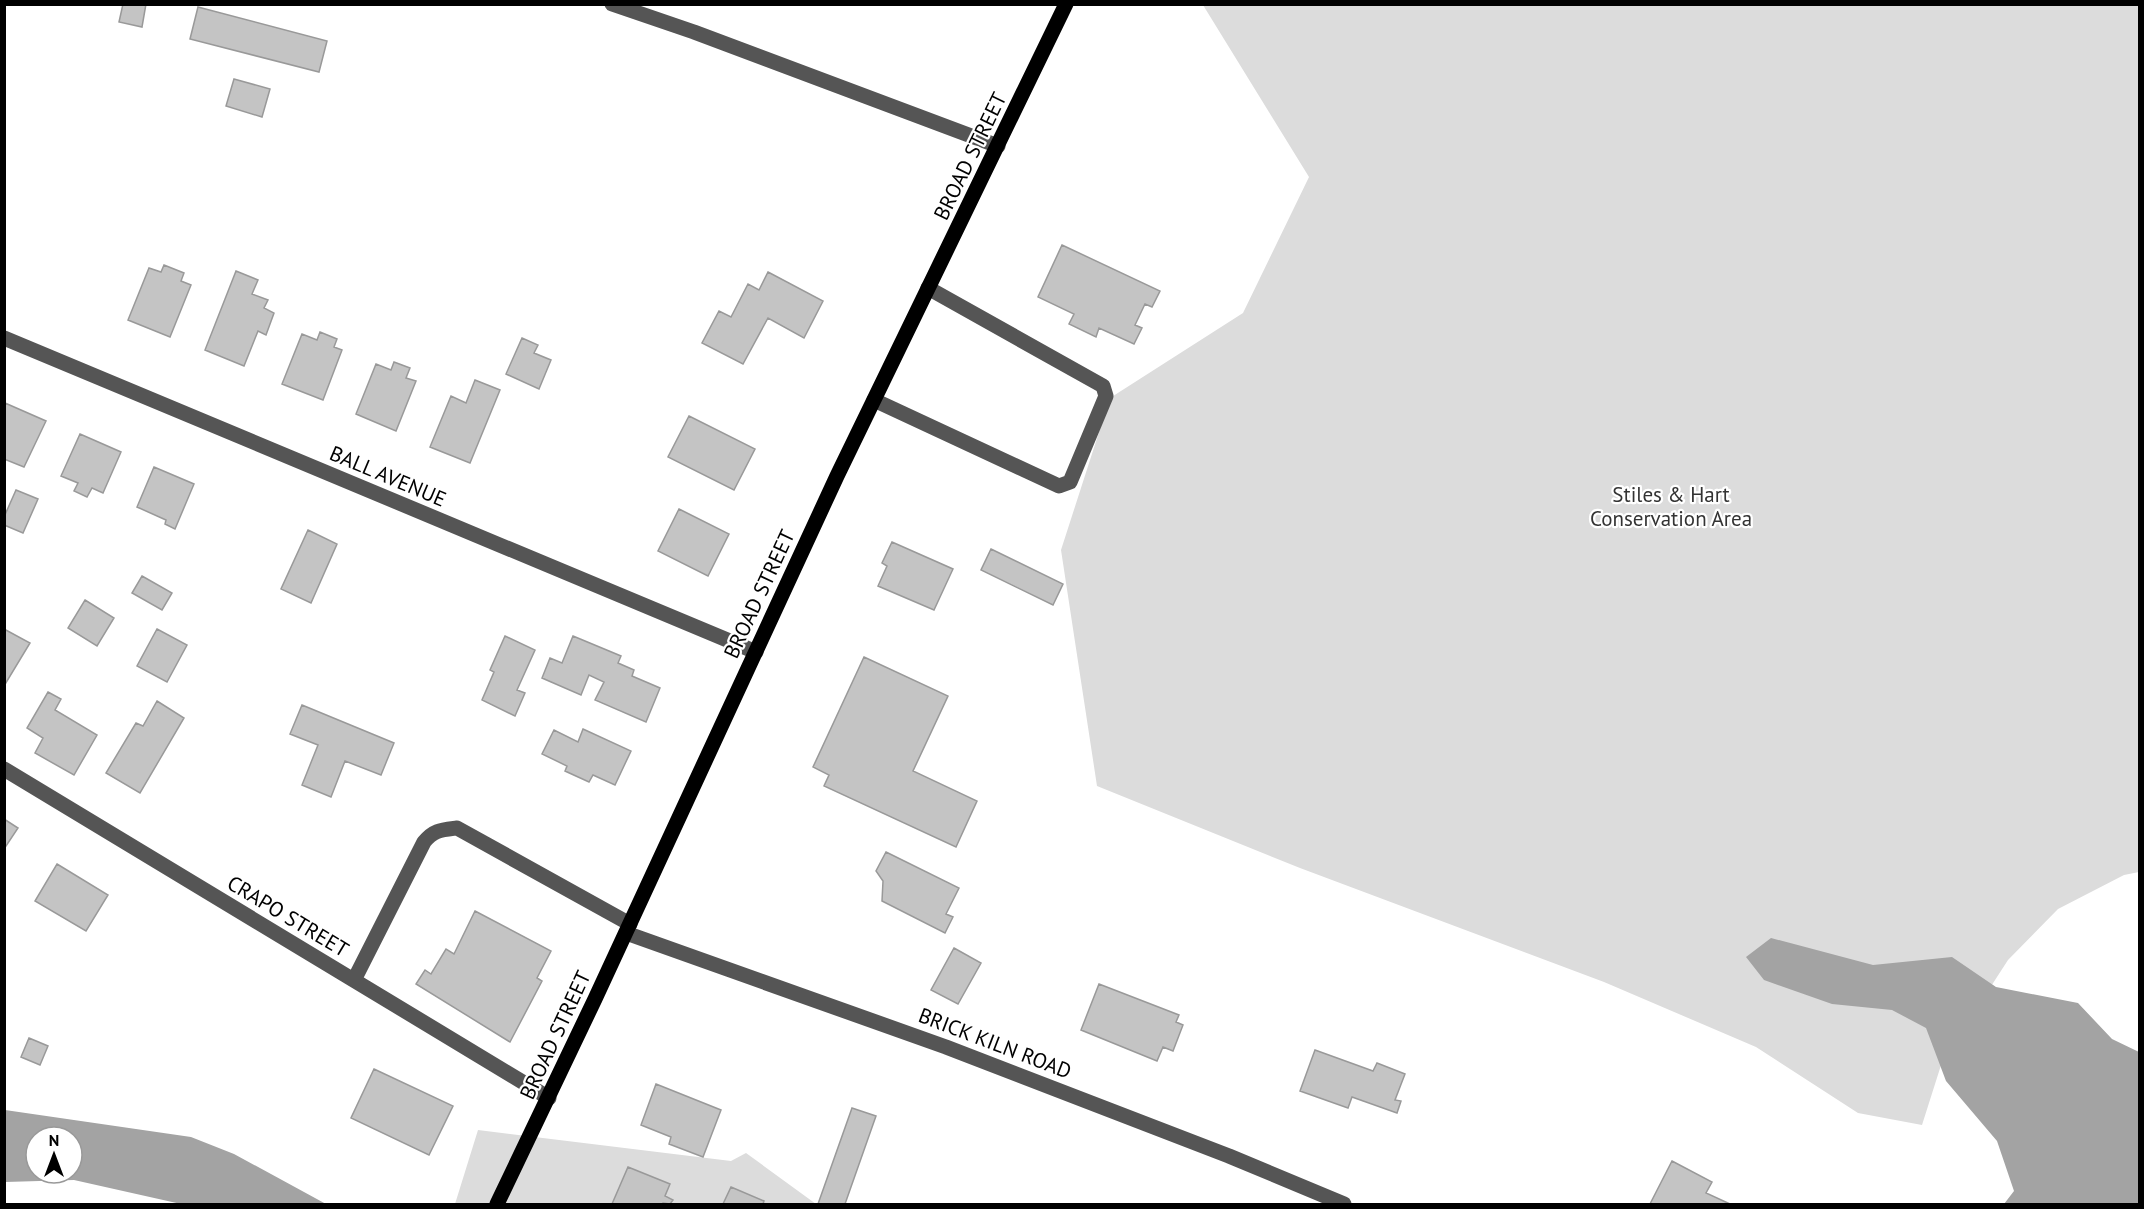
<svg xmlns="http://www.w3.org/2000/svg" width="2144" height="1209" font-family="'PT Sans',sans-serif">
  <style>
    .green { fill: #dcdcdc }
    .water { fill: #a3a3a3; fill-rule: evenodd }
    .building { fill: #c4c4c4; stroke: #999; stroke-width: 1.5 }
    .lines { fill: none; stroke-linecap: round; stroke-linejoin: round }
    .minor { stroke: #555; stroke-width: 15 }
    .major { stroke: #000; stroke-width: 15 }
    .labels { text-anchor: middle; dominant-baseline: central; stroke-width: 4.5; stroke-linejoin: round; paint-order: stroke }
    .street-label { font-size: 21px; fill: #000; stroke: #fff }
    .park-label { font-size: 21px; fill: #333; stroke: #fff }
  </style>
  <rect width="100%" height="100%" fill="#fff"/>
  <path class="green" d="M1203,5H2139V872L2124,875L2058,909L2008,960L1942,1062L1922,1125L1858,1113L1756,1047L1604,982L1300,868L1097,786L1061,550L1110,398L1243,313L1309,177Z
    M478,1130L731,1161L746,1153L816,1204H455Z"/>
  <path class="water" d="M1771,938L1873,965L1952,957L1996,987L2078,1003L2112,1039L2139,1052V1204H2004L2014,1191L1997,1141L1946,1081L1926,1028L1892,1010L1832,1004L1764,980L1746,957Z
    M5,1110L191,1137L234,1154L326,1204H181L74,1180L5,1182ZM36,1137H72V1173H36Z"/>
  <path class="building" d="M123,4H146L142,27L119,22Z
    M198,7L327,41L319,72L190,39Z
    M234,79L270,89L262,117L226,106Z
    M1062,245L1160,291L1152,307L1145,304L1135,325L1142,328L1134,344L1099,328L1096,337L1069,324L1074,314L1038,297Z
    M164,265L184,273L181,281L191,285L170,337L128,320L149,268L161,272Z
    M236,271L258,280L252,294L268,300L264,308L274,313L266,335L258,331L244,366L205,350Z
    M768,272L823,301L804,338L768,318L743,364L702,343L719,311L731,317L748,284L759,290Z
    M320,332L337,339L334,347L342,350L323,400L282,384L302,334L317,340Z
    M522,338L538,345L534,353L551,360L539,389L506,374Z
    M394,362L410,368L406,378L416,381L396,431L356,414L376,364L391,370Z
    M475,380L500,390L470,463L430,447L451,396L466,403Z
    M5,403L46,421L24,467L4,459Z
    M689,416L755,449L734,490L668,457Z
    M80,434L121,452L103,493L92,488L87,497L74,491L78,483L61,476Z
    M154,467L194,484L175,529L165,524L166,520L137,507Z
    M16,490L38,499L23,533L4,525V517Z
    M679,509L729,534L708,576L658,551Z
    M308,530L337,544L311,603L281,589Z
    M892,542L953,569L934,610L878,586L887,566L882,563Z
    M991,549L1063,584L1053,605L981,570Z
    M142,576L172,593L162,610L132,593Z
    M85,600L114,618L97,646L68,628Z
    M4,629L30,643L4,686Z
    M157,629L187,645L167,682L137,666Z
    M505,636L535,650L517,690L525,693L515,716L482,700L494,672L490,670Z
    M573,636L621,656L618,663L634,670L632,676L660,688L646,722L595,700L604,682L589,675L581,695L542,678L550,658L562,663Z
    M864,657L948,696L913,771L977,801L956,847L824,786L829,775L813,767Z
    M48,692L61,699L55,710L97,735L74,775L35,753L43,738L27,728Z
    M157,701L184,718L140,793L106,773L136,723L143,726Z
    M302,705L394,743L381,775L345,761L331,797L302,785L318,745L290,734Z
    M583,729L631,751L615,785L593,775L589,782L565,771L567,766L542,754L554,730L578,742Z
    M4,819L18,828L4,849Z
    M886,852L959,888L946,914L953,917L945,933L882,901L883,881L876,871Z
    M57,864L108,895L86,931L35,901Z
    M475,911L551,951L537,978L542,981L510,1042L416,984L425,970L431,974L446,949L454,954Z
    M954,948L981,963L958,1004L931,990Z
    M1099,984L1179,1015L1176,1022L1183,1025L1173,1051L1163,1047L1157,1061L1081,1030Z
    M29,1038L48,1046L40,1065L21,1057Z
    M1315,1050L1373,1071L1377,1063L1405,1074L1395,1100L1401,1101L1397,1113L1352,1097L1348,1108L1300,1091Z
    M374,1069L453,1106L429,1155L351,1118Z
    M656,1084L721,1110L703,1157L669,1144L671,1137L641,1125Z
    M852,1108L876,1116L845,1204H818Z
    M1672,1161L1712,1182L1706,1193L1730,1204H1650Z
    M628,1167L670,1184L665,1196L673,1200L670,1204L663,1203L662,1204H612Z
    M731,1187L764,1201L763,1204H723Z"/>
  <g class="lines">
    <path class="minor" d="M612,4L694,32L998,146
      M4,338L756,652
      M874,400L1059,486L1070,482L1106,396L1103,386L928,288
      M4,769L549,1098
      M626,933L946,1047L1229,1156L1344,1204
      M354,980L424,842C434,830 441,830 457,828L630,924"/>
    <path class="major" d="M497,1204L595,999L837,476L1066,4"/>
  </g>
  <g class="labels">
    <g class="street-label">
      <text transform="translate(970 156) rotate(-64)">BROAD STREET</text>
      <text transform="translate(388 476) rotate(23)">BALL AVENUE</text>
      <text transform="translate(759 594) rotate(-65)">BROAD STREET</text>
      <text transform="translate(288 916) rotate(31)">CRAPO STREET</text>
      <text transform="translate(555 1035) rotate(-65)">BROAD STREET</text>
      <text transform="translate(995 1043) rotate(21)">BRICK KILN ROAD</text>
    </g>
    <g class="park-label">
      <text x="1671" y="494">Stiles &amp; Hart<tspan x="1671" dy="24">Conservation Area</tspan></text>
    </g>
  </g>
  <rect width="2144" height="1209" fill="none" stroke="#000000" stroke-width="12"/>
  <g transform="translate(54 1155)"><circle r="28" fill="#ffffff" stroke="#999999" stroke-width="1.5"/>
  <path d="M0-4.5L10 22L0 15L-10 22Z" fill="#000000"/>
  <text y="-9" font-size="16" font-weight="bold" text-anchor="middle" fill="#000000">N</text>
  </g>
</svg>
